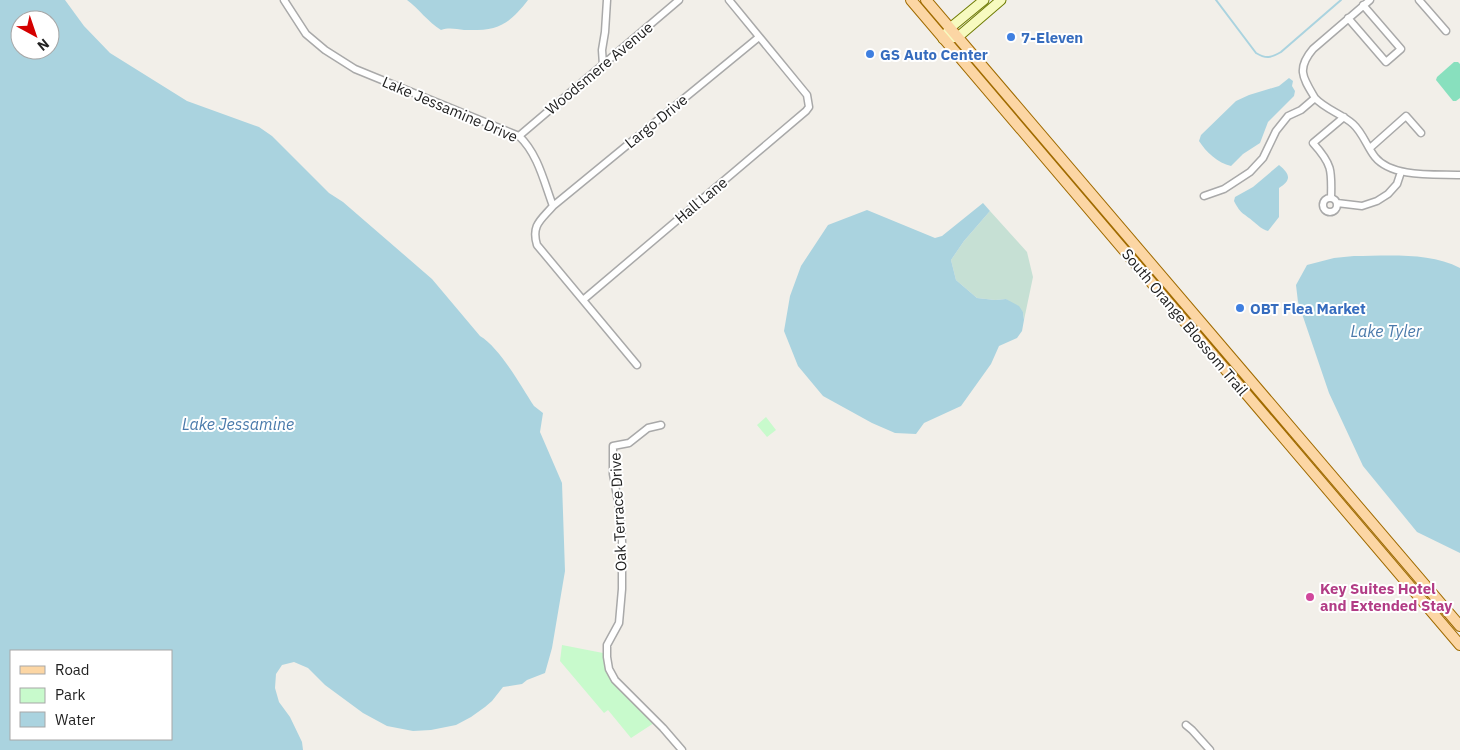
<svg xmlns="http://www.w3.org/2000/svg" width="1460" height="750" font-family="'IBM Plex Sans',sans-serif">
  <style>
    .wetland { fill: #c6e0d4 }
    .park { fill: #c8facc }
    .pitch { fill: #88e0be }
    .water { fill: #aad3df; fill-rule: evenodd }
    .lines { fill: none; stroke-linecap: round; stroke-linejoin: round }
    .stream { stroke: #aad3df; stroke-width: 2 }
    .street-casing { stroke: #a9a9a9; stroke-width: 9 }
    .secondary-casing { stroke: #707d05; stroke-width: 11 }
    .primary-casing { stroke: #a06b00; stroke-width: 12 }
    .street { stroke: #fff; stroke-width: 6 }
    .secondary { stroke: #f7fabf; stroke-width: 9 }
    .primary { stroke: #fcd6a4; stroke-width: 10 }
    .shop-dot { fill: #3f7fe0; stroke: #fff; stroke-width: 2 }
    .hotel-dot { fill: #d1479c; stroke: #fff; stroke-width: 2 }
    .labels { text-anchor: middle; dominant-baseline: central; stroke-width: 4; stroke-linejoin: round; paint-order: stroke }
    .shop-label { font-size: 15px; font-weight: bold; fill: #366cbe; stroke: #fff; text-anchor: start }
    .street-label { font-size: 15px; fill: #222; stroke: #fff }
    .hotel-label { font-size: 15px; font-weight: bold; fill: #b23c85; stroke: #fff; text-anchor: start }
    .water-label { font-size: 16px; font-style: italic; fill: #4a7aab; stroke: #fff }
  </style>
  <rect width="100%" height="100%" fill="#f2efe9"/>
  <path class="wetland" d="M990,211L1027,252L1033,277L1024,320L1023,312L1006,299L995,300L977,298L956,280L951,260L964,241Z"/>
  <path class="park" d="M766,417L776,430L767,437L757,425Z
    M562,645L603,653L605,668L610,678L654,723L631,738L608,710L604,713L560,661Z"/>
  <path class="pitch" d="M1454,62H1458L1460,64V98L1456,101H1453L1436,80L1437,77Z"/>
  <path class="water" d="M0,0H65L84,26L110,53L187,101L259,127L272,136L329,193L343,202L432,279L480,336C500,348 521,386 534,406L543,413L540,432L562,483L565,571L552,648L545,673L527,680L522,684L503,687L492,701L485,707L471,717L456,725L431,730L413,731L387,726L363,713L325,685L308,668L294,662L282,665L276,674L275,688L279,702L290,717L302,742L303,750H0ZM20,20H50V50H20ZM11,651H171V739H11Z
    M407,0H528C508,26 497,31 464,30C456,29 449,27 441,30C428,22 419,9 407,0Z
    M1289,78L1293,81L1292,86L1295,91L1294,96L1268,122L1260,143L1243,154L1231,166C1218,163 1206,152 1199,141L1201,135L1236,101L1249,95L1279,86Z
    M1279,165C1290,174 1292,180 1279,188V217L1268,231C1261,229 1259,226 1254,222C1244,213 1241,215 1234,201L1235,197L1253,187Z
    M983,203L990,211L964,241L951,260L956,280L977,298L995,300L1006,299L1019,306L1023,312L1024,320L1022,331L1017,338L999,346L991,364L961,406L924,423L916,434L895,433L872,423L823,396L798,366L784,331L790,296L801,266L828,225L867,210L935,238L942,236Z
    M1354,256C1388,256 1429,252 1460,268V553L1417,532L1363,466L1329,393L1298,302L1296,285L1307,265L1334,258Z"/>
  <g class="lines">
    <path class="stream" d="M1216,0L1256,53C1266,59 1271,58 1281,52L1341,0"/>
    <g class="street-casing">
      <path id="street" d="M284,0L306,34L325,50L355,69L519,136C538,154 544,182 553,206
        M1419,0L1446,31
        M1348,18L1386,62L1401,49L1363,5
        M603,65L602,50L605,32L607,0
        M1315,98C1303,78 1296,69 1313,49L1370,0
        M519,136L679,0
        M1370,148L1406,116L1421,133
        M1204,196L1224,189L1250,172L1263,158L1276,131L1288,116L1301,110L1315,98C1325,109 1342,114 1353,124C1363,133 1367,147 1375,157C1392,178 1435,174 1460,175
        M1323 205a7 7 0 1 1 14 0a7 7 0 1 1-14 0Z
        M1331,198C1332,170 1332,164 1313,143L1344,117
        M1337,203L1362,206L1377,201L1388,194L1397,184L1401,172
        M583,300L806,111L809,107L807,95L729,0
        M637,365L537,245C531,225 541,220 553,206L759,37
        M661,425L648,428L629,443L613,446V474L619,507L622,541V589L619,623L607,645V657L609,669L615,680L663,728L682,750
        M1186,725L1192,730L1210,750"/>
    </g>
    <g class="secondary-casing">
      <path id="secondary" d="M946,34L950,28L984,0
        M943,39L958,37L1001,0"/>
    </g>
    <g class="primary-casing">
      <path id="primary" d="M911,0L1460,645
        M926,0L1460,626"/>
    </g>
    <use href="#street" class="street"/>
    <use href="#secondary" class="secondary"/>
    <use href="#primary" class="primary"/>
  </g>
  <g class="shop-dot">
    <circle cx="1011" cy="37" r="5"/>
    <circle cx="870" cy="54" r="5"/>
    <circle cx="1240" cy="308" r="5"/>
  </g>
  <circle class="hotel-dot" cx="1310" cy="597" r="5"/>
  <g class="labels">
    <g class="shop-label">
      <text x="1021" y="37">7-Eleven</text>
      <text x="880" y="54">GS Auto Center</text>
      <text x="1250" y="308">OBT Flea Market</text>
    </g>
    <g class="street-label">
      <text transform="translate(599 68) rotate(-40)">Woodsmere Avenue</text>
      <text transform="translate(450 109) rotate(23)">Lake Jessamine Drive</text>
      <text transform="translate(656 121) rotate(-39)">Largo Drive</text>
      <text transform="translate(701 200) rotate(-40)">Hall Lane</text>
      <text transform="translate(1185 322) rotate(50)">South Orange Blossom Trail</text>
      <text transform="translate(618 512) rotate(-93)">Oak Terrace Drive</text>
    </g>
    <g class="hotel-label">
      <text x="1320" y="588">Key Suites Hotel<tspan x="1320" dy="17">and Extended Stay</tspan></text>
    </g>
    <g class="water-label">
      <text x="1386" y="331">Lake Tyler</text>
      <text x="238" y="424">Lake Jessamine</text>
    </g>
  </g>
  <rect x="10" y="650" width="162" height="90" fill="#ffffff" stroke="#a7a7a7"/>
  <rect x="20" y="666" width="25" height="8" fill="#fcd6a4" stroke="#a7a7a7"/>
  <text x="55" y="675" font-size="15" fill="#222222">Road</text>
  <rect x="20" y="688" width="25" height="15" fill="#c8facc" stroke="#a7a7a7"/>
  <text x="55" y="700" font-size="15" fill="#222222">Park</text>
  <rect x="20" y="712" width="25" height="15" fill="#aad3df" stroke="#a7a7a7"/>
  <text x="55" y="725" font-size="15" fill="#222222">Water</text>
  <g transform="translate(35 35) rotate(140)"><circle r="24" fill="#ffffff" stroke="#a7a7a7"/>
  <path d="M0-4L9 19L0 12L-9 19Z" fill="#d40000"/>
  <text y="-8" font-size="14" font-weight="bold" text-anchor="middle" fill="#222222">N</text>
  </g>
</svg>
